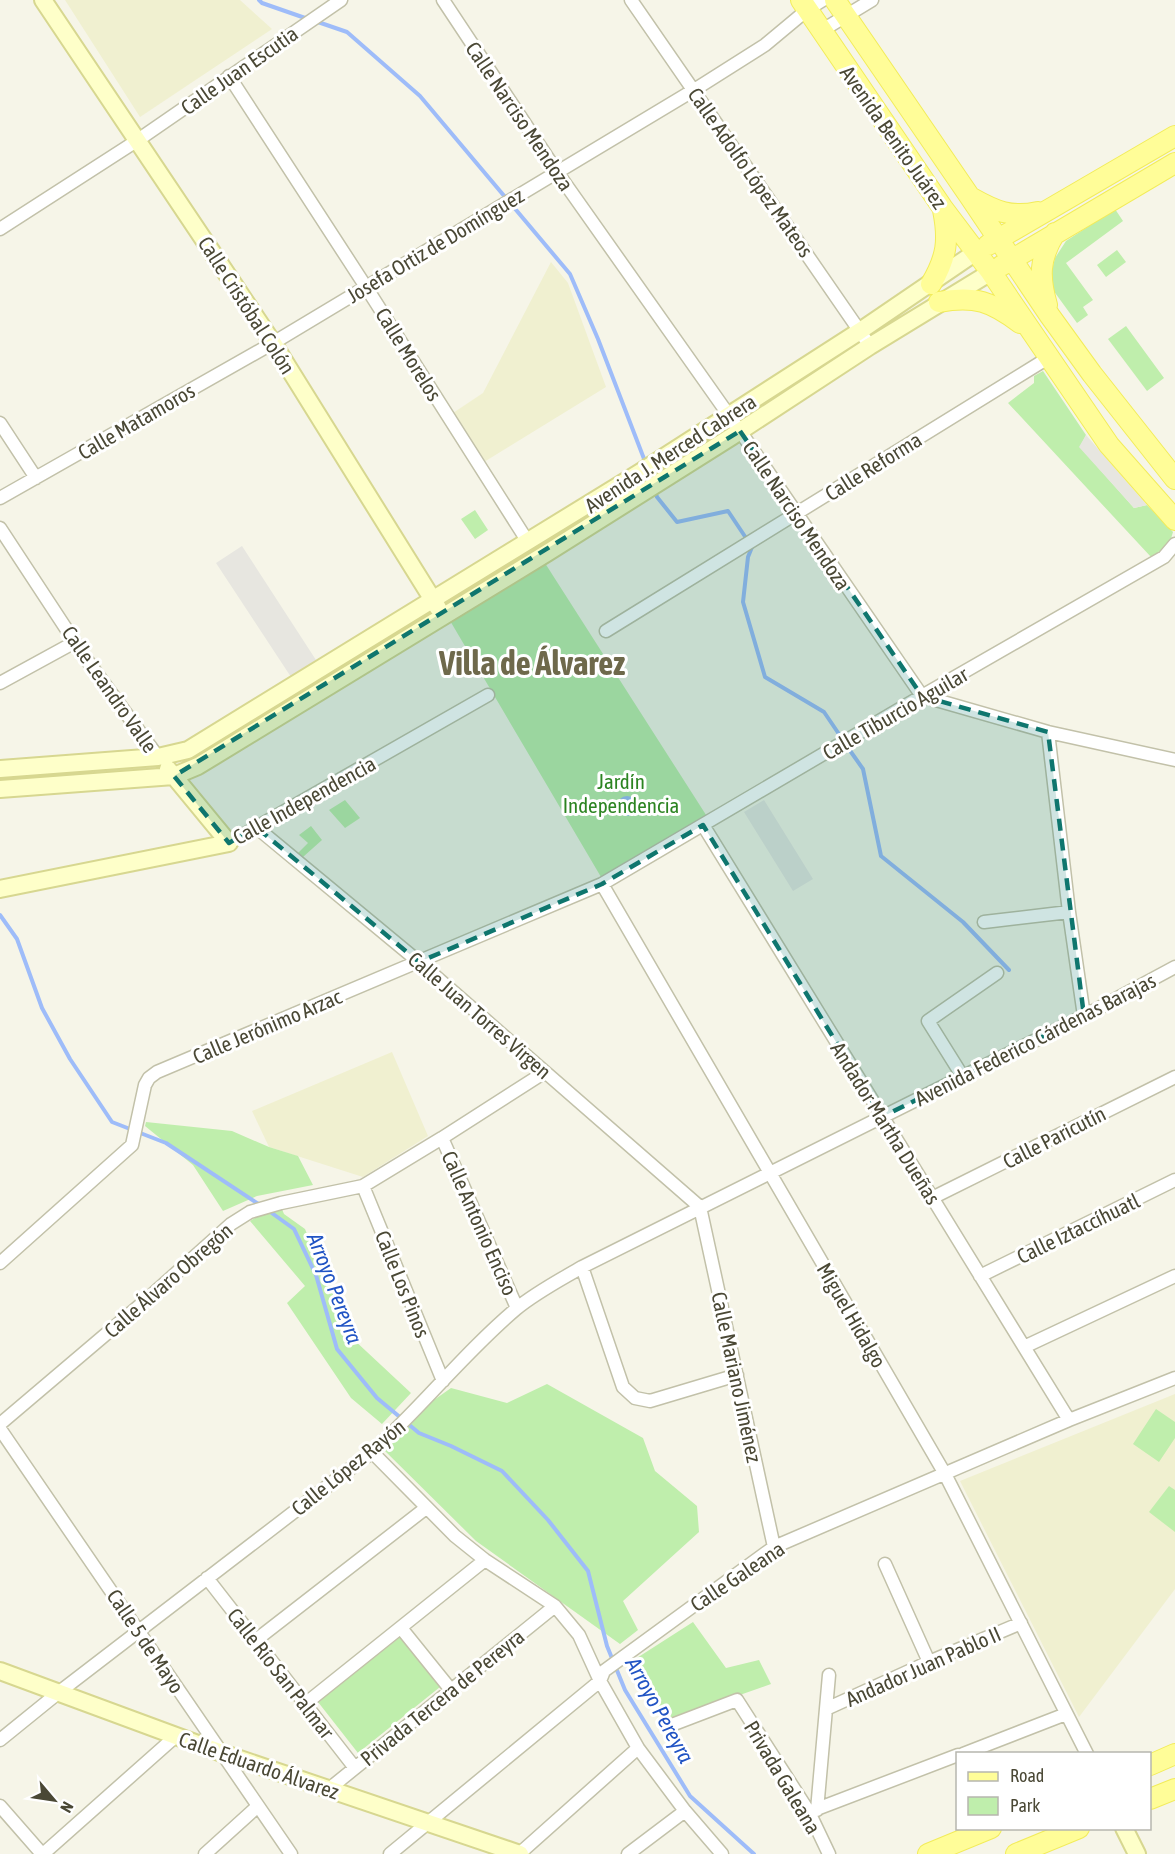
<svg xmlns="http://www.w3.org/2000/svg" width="1175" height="1854" font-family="'Asap Condensed',sans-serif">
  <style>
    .education { fill: #f0f0d0 }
    .green { fill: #bfeeac }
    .parking { fill: #e7e6e0 }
    .water { fill: #9ebcf9 }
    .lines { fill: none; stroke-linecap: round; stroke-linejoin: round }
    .stream { stroke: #9ebcf9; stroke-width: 4 }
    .street-casing { stroke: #c2c1a9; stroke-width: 15 }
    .secondary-casing { stroke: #d7d790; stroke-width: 20 }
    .primary-casing { stroke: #f2ec5a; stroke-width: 22 }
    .street { stroke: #fff; stroke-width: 12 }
    .secondary { stroke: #feffc9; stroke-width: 16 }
    .primary { stroke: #fffd98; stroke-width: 20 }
    .marked { fill: #0f766e; fill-opacity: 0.2; stroke: #0f766e; stroke-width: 4.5; stroke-dasharray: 12 8; stroke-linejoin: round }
    .labels { text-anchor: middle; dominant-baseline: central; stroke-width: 6; stroke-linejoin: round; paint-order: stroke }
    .street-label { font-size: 21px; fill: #4a4835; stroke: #fff }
    .park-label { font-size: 21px; fill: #2c8421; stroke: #fff }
    .water-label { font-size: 22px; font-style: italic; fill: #2154c4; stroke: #fff }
    .town-label { font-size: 33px; font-weight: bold; fill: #6e694b; stroke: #fff }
  </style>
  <rect width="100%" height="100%" fill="#f6f5e8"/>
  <path class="education" d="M65,0H240L272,29L140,117Z
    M551,262L568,283L606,387L484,462L453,413L483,393Z
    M392,1052L428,1136L363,1177L269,1147L252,1111Z
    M1175,1394V1589L1079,1717L960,1481Z"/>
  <path class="green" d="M1115,209L1123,221L1066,263L1093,300L1083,307L1088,315L1077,323L1053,290L1051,274L1055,258L1066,241Z
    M1117,250L1126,262L1106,277L1097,265Z
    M1126,326L1164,378L1147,391L1108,339Z
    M1043,371L1086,435L1080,447L1134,508L1147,505L1173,532L1169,545L1151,557L1008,403L1034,383V376Z
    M475,510L488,530L475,539L461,519Z
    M543,560L708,818L601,877L449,619Z
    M345,800L360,818L345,828L329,810Z
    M311,826L322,840L303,857L298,853L308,843L299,835Z
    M146,1122L232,1131L269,1147L298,1156L313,1185L257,1196L223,1211L193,1165L145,1126Z
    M281,1207L284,1214L305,1229L317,1259L339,1294L337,1324L411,1393L382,1424L351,1398L287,1303L305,1286L250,1221L261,1214Z
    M547,1384L643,1438L655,1471L697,1506L699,1532L623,1601L638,1630L620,1644L476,1541L385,1451L434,1400L451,1388L507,1403Z
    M1156,1409L1175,1422V1438L1159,1462L1133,1444Z
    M1169,1486L1175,1490V1532L1149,1512Z
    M693,1622L726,1668L759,1660L771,1684L663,1722L629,1663Z
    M400,1637L440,1687L358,1753L318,1702Z"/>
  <path class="parking" d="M1086,435L1147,505L1134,508L1079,447Z
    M242,546L316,660L291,677L216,563Z
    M764,800L813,879L793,891L744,812Z"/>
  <path class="water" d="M617 806a10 10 0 1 1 20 0a10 10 0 1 1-20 0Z"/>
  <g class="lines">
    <path class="stream" d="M259,0L262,3L308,19
      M315,21L347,32L420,96L570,274L598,339L646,464
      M655,491L657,497L677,522L728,511L752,547L748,557L743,602L765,677L824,712L843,740
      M851,752L863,769L881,856L963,922L1009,970
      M0,915L17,939L42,1008L70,1059L112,1122L166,1143L260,1205
      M269,1211L294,1229L316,1275L337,1349L377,1398L419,1433L451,1446L502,1471L548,1520L588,1571L607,1646L625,1690L690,1796L754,1854"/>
    <g class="street-casing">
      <path id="street" d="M443,0L557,172L740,431L922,696L1048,732L1175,760
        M631,0L870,346
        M821,31L872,0
        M229,76L366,287L528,542
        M0,229L138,140L341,0
        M0,423L36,478
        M0,498L273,343L694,90L765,45L807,10L823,0
        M0,528L84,656L158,757
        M606,631L1048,358
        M0,683L75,642
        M1048,732L1069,912L1084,1016
        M703,825L1069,1420
        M256,827L419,962L700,1207
        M229,843L488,695
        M602,884L945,1474L1087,1754
        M984,922L1069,912
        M963,1077L928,1021L997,973
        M442,1138L517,1308
        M363,1186L443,1381
        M932,1198L1175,1077
        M700,1207L774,1547
        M0,1263L132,1145L145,1085L149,1078L157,1072L602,884L922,696L1164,557L1175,544
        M582,1267L623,1387L635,1398L650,1401L737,1375
        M980,1276L1175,1180
        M1024,1347L1175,1276
        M0,1424L145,1301L231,1224L250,1212L281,1203L363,1186L442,1138L545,1072
        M0,1429L291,1854
        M372,1452L455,1536L485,1560L555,1606L579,1635L600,1681L638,1748L685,1811L722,1854
        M885,1564L929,1662
        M207,1578L355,1768
        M401,1628L451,1690
        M256,1640L426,1508
        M305,1704L485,1560
        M826,1709L929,1662L1021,1623
        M669,1726L737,1700L809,1812L829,1854
        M0,1740L58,1693L372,1452C422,1407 464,1353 516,1309C535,1293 560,1280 582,1267L1084,1016L1175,967
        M963,1754L1066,1714
        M329,1789L555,1606
        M0,1806L42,1854
        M817,1810L829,1675
        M809,1812L958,1755
        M43,1854L176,1736
        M205,1854L258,1806
        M390,1854L600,1681L604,1671L774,1547L1069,1420L1175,1378
        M519,1854L638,1748
        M628,1854L685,1811"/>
    </g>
    <g class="secondary-casing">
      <path id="secondary" d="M43,0L273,343L438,608
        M0,769L158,757L188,750L639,473L860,331L976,252
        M0,789L174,776L198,766L547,553L731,437L870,346L991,272
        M0,889L229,843L168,769
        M0,1671L222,1753L520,1854
        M1124,1828L1137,1854"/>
    </g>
    <g class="primary-casing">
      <path id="primary" d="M801,0L942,207L991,272L1109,445L1175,520
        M835,0L970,197L1050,316L1092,374L1175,479
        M972,198C995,211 1011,218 1038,212
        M988,245L1175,136
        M1001,266L1175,163
        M931,284C947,257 949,240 943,210
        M939,302C975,295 992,302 1020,323
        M1047,305C1039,277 1039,259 1055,233
        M1150,1765L1175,1754
        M1150,1799L1175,1789
        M928,1854L991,1828
        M1016,1854L1079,1828"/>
    </g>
    <use href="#street" class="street"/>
    <use href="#secondary" class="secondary"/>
    <use href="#primary" class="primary"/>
  </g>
  <path class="marked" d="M740,431L922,696L1048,732L1084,1016L882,1117L703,825L602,884L419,962L256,827L229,843L174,776Z"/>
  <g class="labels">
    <g class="street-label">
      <text transform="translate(239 70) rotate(-35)">Calle Juan Escutia</text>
      <text transform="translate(520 116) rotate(56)">Calle Narciso Mendoza</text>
      <text transform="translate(894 137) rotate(55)">Avenida Benito Juárez</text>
      <text transform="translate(751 172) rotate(55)">Calle Adolfo López Mateos</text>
      <text transform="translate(435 245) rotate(-31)">Josefa Ortiz de Domínguez</text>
      <text transform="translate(247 305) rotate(57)">Calle Cristóbal Colón</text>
      <text transform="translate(409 354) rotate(58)">Calle Morelos</text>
      <text transform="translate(136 421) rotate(-30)">Calle Matamoros</text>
      <text transform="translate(670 453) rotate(-33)">Avenida J. Merced Cabrera</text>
      <text transform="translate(873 466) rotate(-32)">Calle Reforma</text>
      <text transform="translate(797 515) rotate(56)">Calle Narciso Mendoza</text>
      <text transform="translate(110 689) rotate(55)">Calle Leandro Valle</text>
      <text transform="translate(895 713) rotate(-30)">Calle Tiburcio Aguilar</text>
      <text transform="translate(304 800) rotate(-29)">Calle Independencia</text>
      <text transform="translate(480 1015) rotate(41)">Calle Juan Torres Virgen</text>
      <text transform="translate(267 1026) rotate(-23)">Calle Jerónimo Arzac</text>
      <text transform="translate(1035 1039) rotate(-27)">Avenida Federico Cárdenas Barajas</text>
      <text transform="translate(886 1123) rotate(58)">Andador Martha Dueñas</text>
      <text transform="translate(1054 1137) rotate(-27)">Calle Paricutín</text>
      <text transform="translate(480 1223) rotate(66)">Calle Antonio Enciso</text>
      <text transform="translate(1078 1228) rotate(-26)">Calle Iztaccíhuatl</text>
      <text transform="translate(168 1280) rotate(-41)">Calle Álvaro Obregón</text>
      <text transform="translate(403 1284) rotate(68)">Calle Los Pinos</text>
      <text transform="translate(852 1315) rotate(60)">Miguel Hidalgo</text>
      <text transform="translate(737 1377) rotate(78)">Calle Mariano Jiménez</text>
      <text transform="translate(348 1467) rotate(-39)">Calle López Rayón</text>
      <text transform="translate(737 1576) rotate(-34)">Calle Galeana</text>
      <text transform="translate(146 1641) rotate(56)">Calle 5 de Mayo</text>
      <text transform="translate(923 1666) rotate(-24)">Andador Juan Pablo II</text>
      <text transform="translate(281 1673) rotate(52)">Calle Río San Palmar</text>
      <text transform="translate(442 1697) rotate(-39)">Privada Tercera de Pereyra</text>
      <text transform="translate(259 1765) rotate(19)">Calle Eduardo Álvarez</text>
      <text transform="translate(783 1777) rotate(59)">Privada Galeana</text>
    </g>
    <g class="park-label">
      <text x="621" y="781">Jardín<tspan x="621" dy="24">Independencia</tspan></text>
    </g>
    <g class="water-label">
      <text transform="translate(335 1288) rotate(69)">Arroyo Pereyra</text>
      <text transform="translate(660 1710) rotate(61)">Arroyo Pereyra</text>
    </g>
    <g class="town-label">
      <text x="532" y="663">Villa de Álvarez</text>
    </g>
  </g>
  <rect x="956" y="1752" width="195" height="78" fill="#ffffff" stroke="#b7b6ae" stroke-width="1.5"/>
  <rect x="968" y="1772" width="30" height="9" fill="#fffd98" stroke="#b7b6ae" stroke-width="1.5"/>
  <text x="1010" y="1782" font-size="18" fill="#4a4835">Road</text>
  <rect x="968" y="1797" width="30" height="18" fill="#bfeeac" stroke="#b7b6ae" stroke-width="1.5"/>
  <text x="1010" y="1812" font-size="18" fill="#4a4835">Park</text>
  <g transform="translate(54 1800) rotate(119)" stroke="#ffffff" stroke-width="4.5" paint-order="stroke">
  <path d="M0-4.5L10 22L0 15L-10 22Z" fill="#4a4835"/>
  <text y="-9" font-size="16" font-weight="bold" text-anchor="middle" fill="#4a4835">N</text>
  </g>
</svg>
